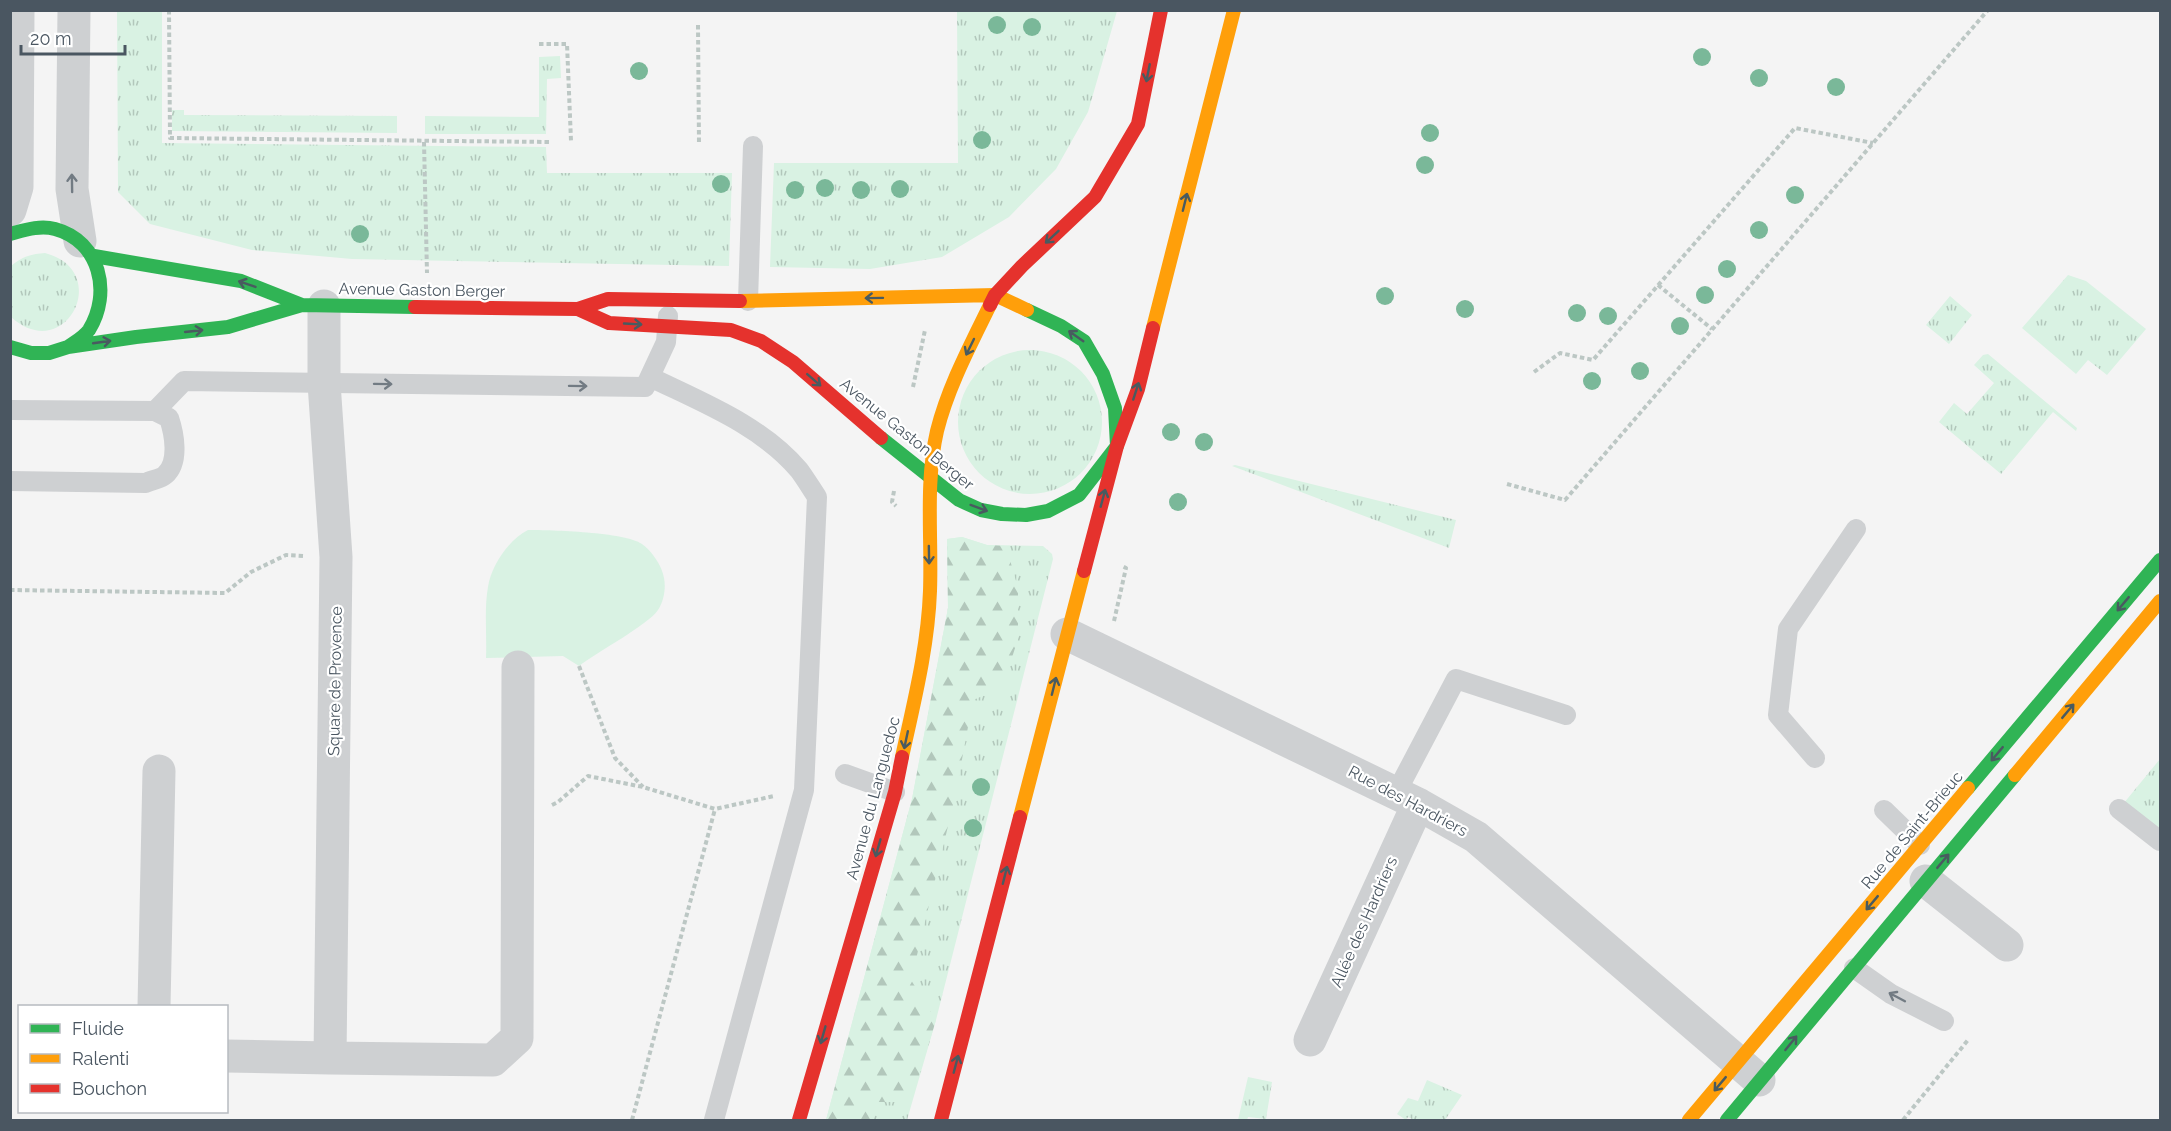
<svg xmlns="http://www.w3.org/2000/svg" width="2171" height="1131" font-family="Raleway,sans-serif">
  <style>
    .grass { fill: url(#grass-tufts) }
    .forest { fill: url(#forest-firs) }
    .park { fill: #d9f2e3 }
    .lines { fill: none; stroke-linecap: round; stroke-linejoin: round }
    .path { stroke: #bcc7c4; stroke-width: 4; stroke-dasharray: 4.5 3; stroke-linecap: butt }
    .lane { stroke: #ced0d2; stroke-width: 20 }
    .street { stroke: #ced0d2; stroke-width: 33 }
    .fast { stroke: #30b455; stroke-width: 14 }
    .slow { stroke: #ff9f0a; stroke-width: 14 }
    .jam { stroke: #e5322d; stroke-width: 14 }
    .tree { fill: #7ab899 }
    .oneway { stroke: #495b60 }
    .oneway2 { stroke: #727b83 }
    .labels { text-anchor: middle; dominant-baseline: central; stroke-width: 4.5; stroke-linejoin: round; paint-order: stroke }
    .street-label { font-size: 16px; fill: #4a5661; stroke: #fff }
  </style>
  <defs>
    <pattern id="grass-tufts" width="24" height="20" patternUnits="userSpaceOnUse" patternTransform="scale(1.5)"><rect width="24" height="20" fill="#d9f2e3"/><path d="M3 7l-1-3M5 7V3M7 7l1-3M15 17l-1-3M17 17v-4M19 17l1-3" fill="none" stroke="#b2c7bb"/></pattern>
    <pattern id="forest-firs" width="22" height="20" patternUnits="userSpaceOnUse" patternTransform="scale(1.5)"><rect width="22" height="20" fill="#d9f2e3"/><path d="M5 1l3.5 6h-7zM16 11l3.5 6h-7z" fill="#b2c7bb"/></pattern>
  </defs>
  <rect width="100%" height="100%" fill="#f4f4f4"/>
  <path class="grass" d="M117,11H162V143L546,147L547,173H732L729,266L352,259L252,250L150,224L118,192Z
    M957,11H1117L1088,112L1056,169L1009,217L942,257L870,269L770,267L774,163H958Z
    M560,56L561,78L547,79L546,134H425V116L539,117V57Z
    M172,110H184V115L397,116V133L172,131Z
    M45,253C114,271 65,366 11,317L10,267C21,257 30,254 45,253Z
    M2068,275L2086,281L2146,329L2107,375L2088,360L2076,374L2022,328Z
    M1950,296L1972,315L1949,344L1926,325Z
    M958 422a72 72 0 1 1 144 0a72 72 0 1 1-144 0Z
    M1988,354L2077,428L2076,431L2053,412L2001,474L1939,422L1954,403L1967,414L1994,383L1974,365L1983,355Z
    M1235,465L1456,520L1449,548L1232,466Z
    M962,537L987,545L1043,546L1052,554L1053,559L936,1020L907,1120H826L912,799L948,608L947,539Z
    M2160,759V841L2119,809Z
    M1248,1077L1272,1082L1266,1119L1248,1117L1247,1120H1238Z
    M1427,1080L1462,1095L1445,1120H1414L1408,1117L1406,1120L1397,1114L1408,1098L1418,1101Z"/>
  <path class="forest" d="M962,537L987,545L1006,546L1018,588V639L1002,688L973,700L955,797L911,980L936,1020L911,1102H877L873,1120H826L912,799L948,608L947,539Z"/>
  <path class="park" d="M528,530C551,530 625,532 642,544C652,551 662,566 664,578C666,588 664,601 658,610C648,625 597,652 579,666L563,656L486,658C487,635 484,609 488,587C491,566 509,539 528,530Z"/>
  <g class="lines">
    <path class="path" d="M169,10L170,138L549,142
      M698,25L699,145
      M539,44H567L571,141
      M424,142L427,273
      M1658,285L1712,329
      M1534,372L1560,353L1593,360L1795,128L1873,143
      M913,387L925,330
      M1507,484L1565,500L1988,10
      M894,491L892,502L896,506
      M10,590L225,593L251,572L286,555L303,556
      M1114,621L1126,568L1122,566
      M579,666L615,758L643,787
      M552,805L558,802L588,776L643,787L715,809L774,796
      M632,1120L715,809
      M1903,1120L1968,1040"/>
    <path class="lane" d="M748,301L753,146
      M650,377C701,402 761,425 799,470C805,478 811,488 817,497L804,790L714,1120
      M10,410L155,411
      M10,481L146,483C151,480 161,479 165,475C180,462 174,433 169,418L155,411L184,381L645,387L666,342L668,316
      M1815,758L1778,715L1788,629L1856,529
      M845,774L895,792
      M1396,793L1456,679L1566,715
      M2119,809L2160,841
      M1884,810L1920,845
      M1854,968L1891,994L1944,1021"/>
    <path class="street" d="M74,10L72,189L80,241
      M10,210L17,187L18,10
      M1067,634L1418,804L1476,837L1759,1080
      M1926,881L2007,945
      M154,1006L159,771
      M1310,1040L1418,804
      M226,1056L330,1058L336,557L324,383V306
      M330,1058L493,1060L517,1038L518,667"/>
    <path class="fast" d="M10,234C25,230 40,225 55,229C100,241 112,293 89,330C84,337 75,342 68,347
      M94,256L241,281L302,305
      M10,347L31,353H49L68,347L136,337L228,327L302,305L415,307
      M881,438L959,500L981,510L1002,514L1026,515L1048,511L1079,495L1117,446L1115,408L1103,374L1084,341L1061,326L1027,310
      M1968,788L2160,560
      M1727,1120L2015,775"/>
    <path class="slow" d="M740,301L995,295L1027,310
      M1153,328L1234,10
      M902,757C914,702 928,647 930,591C932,538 925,483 937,431C948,387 970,346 990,305
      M2015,775L2160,601
      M1020,817L1084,571
      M1689,1120L1968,788"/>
    <path class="jam" d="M990,305L995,295L1022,266L1095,197L1138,124L1161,10
      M415,307L578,309L608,299L740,301
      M578,309L609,323L731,330L761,341L793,362L881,438
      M1084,571L1117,446L1138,389L1153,328
      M799,1120L895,792L902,757
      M941,1120L1020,817"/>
  </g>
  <g class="tree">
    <circle cx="997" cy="25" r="9"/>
    <circle cx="1032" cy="27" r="9"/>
    <circle cx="1702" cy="57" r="9"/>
    <circle cx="639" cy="71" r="9"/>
    <circle cx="1759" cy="78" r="9"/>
    <circle cx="1836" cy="87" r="9"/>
    <circle cx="1430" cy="133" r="9"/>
    <circle cx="982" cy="140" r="9"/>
    <circle cx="1425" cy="165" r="9"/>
    <circle cx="721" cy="184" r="9"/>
    <circle cx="825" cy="188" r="9"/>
    <circle cx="900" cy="189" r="9"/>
    <circle cx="795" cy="190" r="9"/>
    <circle cx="861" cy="190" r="9"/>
    <circle cx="1795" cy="195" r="9"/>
    <circle cx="1759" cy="230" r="9"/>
    <circle cx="360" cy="234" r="9"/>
    <circle cx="1727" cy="269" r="9"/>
    <circle cx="1705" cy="295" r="9"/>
    <circle cx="1385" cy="296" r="9"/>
    <circle cx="1465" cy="309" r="9"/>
    <circle cx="1577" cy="313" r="9"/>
    <circle cx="1608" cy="316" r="9"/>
    <circle cx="1680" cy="326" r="9"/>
    <circle cx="1640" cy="371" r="9"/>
    <circle cx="1592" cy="381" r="9"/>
    <circle cx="1171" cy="432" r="9"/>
    <circle cx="1204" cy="442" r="9"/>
    <circle cx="1178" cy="502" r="9"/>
    <circle cx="981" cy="787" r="9"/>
    <circle cx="973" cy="828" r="9"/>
  </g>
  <defs><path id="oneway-shaft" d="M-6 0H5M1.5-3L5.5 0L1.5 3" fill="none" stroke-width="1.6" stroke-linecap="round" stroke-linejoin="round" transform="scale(1.5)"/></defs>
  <g class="oneway">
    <use href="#oneway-shaft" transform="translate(1148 73) rotate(101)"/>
    <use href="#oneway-shaft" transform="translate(1185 202) rotate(-76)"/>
    <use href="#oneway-shaft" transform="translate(1052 237) rotate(137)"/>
    <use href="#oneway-shaft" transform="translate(247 284) rotate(-161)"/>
    <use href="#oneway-shaft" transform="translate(874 298) rotate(179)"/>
    <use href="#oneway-shaft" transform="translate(633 324) rotate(3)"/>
    <use href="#oneway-shaft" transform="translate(194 331) rotate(-6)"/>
    <use href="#oneway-shaft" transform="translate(1076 336) rotate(-145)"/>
    <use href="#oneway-shaft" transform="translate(102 342) rotate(-8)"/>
    <use href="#oneway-shaft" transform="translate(970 347) rotate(116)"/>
    <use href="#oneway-shaft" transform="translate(814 380) rotate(41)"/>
    <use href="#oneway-shaft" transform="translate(1136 391) rotate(-72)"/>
    <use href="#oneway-shaft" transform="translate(1103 498) rotate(-75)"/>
    <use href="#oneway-shaft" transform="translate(979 508) rotate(20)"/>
    <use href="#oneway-shaft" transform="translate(929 555) rotate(89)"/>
    <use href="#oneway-shaft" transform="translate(2123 604) rotate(130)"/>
    <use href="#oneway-shaft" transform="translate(1054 686) rotate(-76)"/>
    <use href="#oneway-shaft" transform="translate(2068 711) rotate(-50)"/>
    <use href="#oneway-shaft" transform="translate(906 740) rotate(102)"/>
    <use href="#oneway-shaft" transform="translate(1997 754) rotate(130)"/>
    <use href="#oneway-shaft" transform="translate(878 848) rotate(106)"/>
    <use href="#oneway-shaft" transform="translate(1943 861) rotate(-50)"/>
    <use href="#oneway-shaft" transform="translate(1005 875) rotate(-76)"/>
    <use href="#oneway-shaft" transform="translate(1872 903) rotate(130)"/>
    <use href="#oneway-shaft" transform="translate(823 1035) rotate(106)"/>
    <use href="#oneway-shaft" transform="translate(1791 1043) rotate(-51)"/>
    <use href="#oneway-shaft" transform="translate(956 1064) rotate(-75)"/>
    <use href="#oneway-shaft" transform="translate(1720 1084) rotate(130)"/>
  </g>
  <g class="oneway2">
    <use href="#oneway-shaft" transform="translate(72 183) rotate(-91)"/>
    <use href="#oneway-shaft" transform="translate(383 384) rotate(1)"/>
    <use href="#oneway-shaft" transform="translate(578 386) rotate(1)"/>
    <use href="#oneway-shaft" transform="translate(1897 997) rotate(-152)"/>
  </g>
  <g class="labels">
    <g class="street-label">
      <text transform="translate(422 290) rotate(1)">Avenue Gaston Berger</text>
      <text transform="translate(907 434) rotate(39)">Avenue Gaston Berger</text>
      <text transform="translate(335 681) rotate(-89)">Square de Provence</text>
      <text transform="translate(873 798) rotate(-75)">Avenue du Languedoc</text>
      <text transform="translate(1408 801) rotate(28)">Rue des Hardriers</text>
      <text transform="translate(1912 830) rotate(-50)">Rue de Saint-Brieuc</text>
      <text transform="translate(1364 922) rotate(-66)">Allée des Hardriers</text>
    </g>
  </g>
  <rect width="2171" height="1131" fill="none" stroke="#4a5661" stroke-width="24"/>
  <rect x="18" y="1005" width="210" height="108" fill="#ffffff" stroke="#b7bbc0" stroke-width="1.5"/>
  <rect x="30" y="1024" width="30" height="9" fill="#30b455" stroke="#b7bbc0" stroke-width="1.5"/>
  <text x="72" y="1035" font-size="18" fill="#4a5661">Fluide</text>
  <rect x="30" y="1054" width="30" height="9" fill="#ff9f0a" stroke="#b7bbc0" stroke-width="1.5"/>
  <text x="72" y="1065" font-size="18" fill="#4a5661">Ralenti</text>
  <rect x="30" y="1084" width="30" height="9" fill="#e5322d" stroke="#b7bbc0" stroke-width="1.5"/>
  <text x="72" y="1095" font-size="18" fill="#4a5661">Bouchon</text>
  <path d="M21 45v9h104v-9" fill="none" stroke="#4a5661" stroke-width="3"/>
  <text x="30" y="45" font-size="18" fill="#4a5661" stroke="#ffffff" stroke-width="4.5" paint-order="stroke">20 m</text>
</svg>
